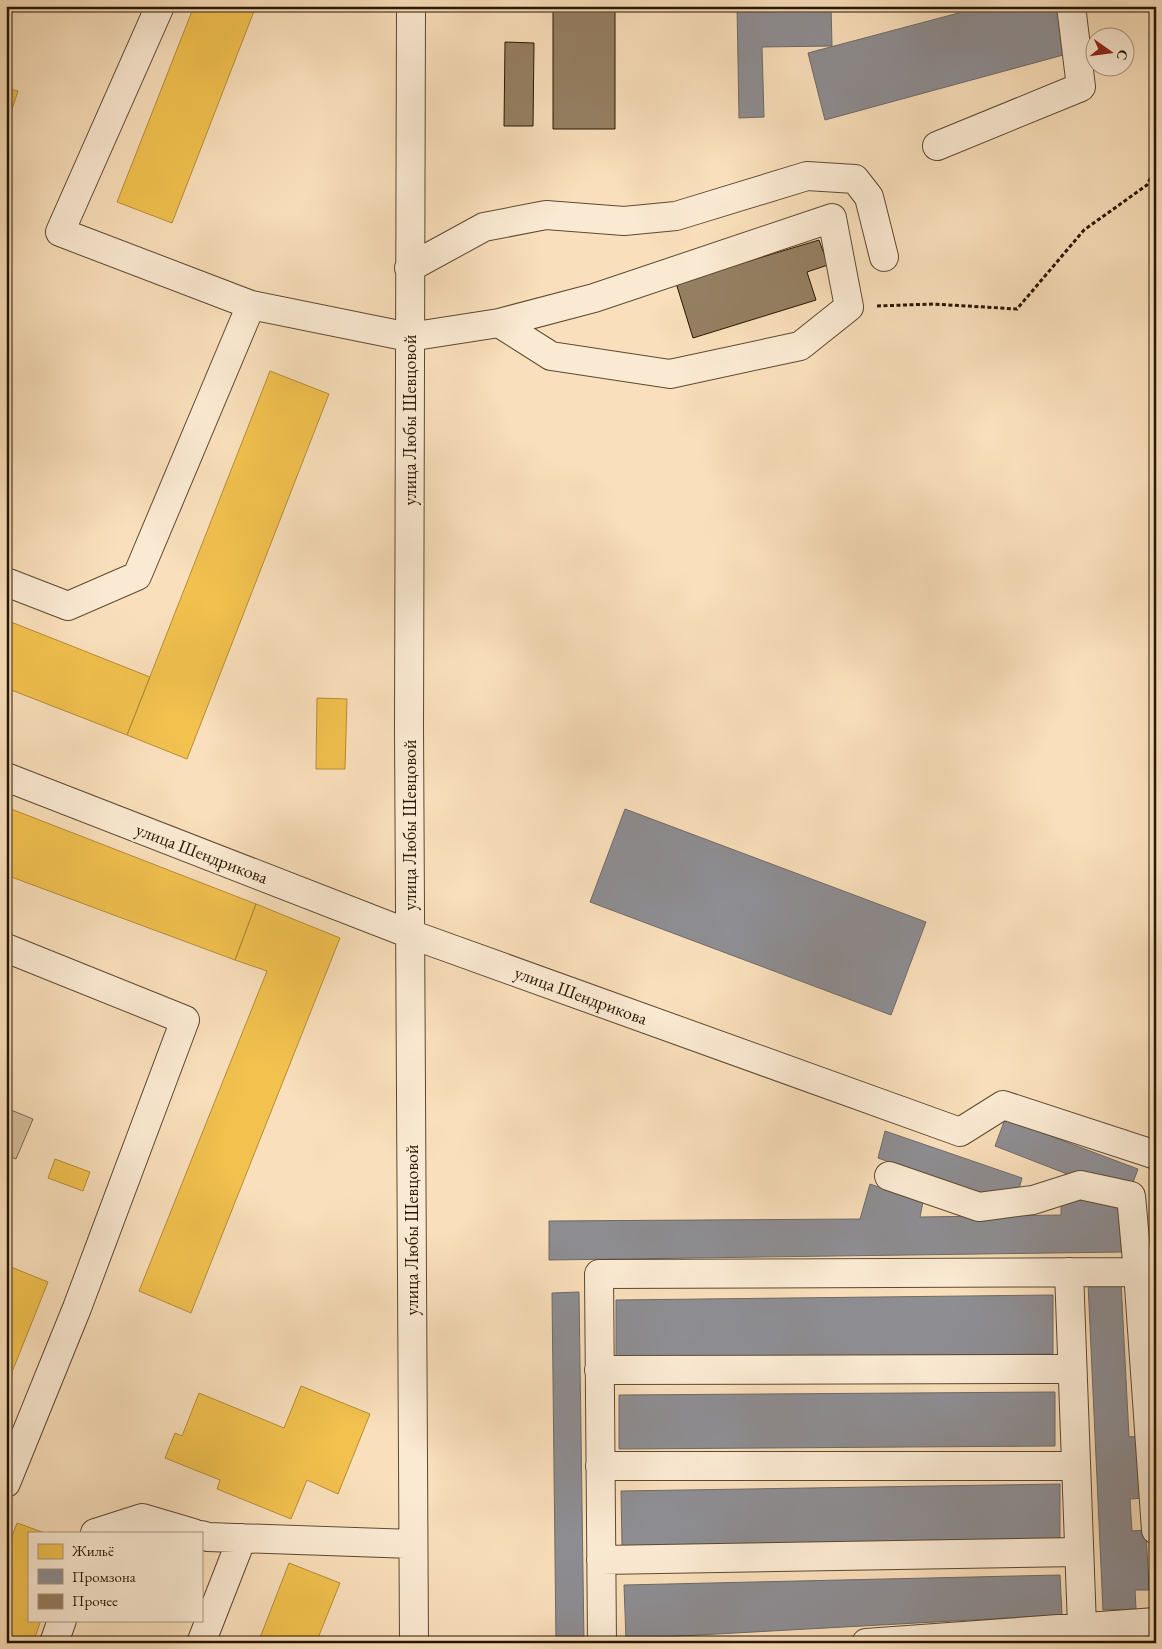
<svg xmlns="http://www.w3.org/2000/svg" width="1162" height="1649" font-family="'EB Garamond',serif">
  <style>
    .green { fill: #d5bd9c; stroke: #7e6a4f }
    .homes { fill: #f2c14e; stroke: #b58e37 }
    .industry { fill: #8d8d92; stroke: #6f6a67 }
    .building { fill: #957f62; stroke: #281702 }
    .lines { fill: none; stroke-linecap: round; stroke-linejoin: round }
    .minor-casing { stroke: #5c4930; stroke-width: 30 }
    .path { stroke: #281702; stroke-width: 3; stroke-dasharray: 4 2.5; stroke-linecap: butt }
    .minor { stroke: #fbead3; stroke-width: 28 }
    .labels { text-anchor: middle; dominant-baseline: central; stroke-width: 5; stroke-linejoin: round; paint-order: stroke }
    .street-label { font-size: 18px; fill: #281702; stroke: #fbead3 }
  </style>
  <rect width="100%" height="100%" fill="#f9dfbb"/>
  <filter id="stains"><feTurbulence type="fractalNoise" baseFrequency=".004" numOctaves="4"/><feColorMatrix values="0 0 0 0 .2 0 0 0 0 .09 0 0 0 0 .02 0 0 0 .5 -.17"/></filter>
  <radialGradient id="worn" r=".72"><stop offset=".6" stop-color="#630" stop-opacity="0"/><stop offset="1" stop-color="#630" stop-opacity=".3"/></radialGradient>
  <path class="green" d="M6,1108L33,1119L16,1159L6,1155Z"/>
  <path class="homes" d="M194,6H256L172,223L117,202Z
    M6,88L18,91L6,128Z
    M270,371L329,394L187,759L127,735Z
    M6,620L150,677L127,735L6,688Z
    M317,698L347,699L345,769H316Z
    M6,807L256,904L235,960L6,875Z
    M256,904L340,938L191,1313L139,1291L267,971L235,960Z
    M55,1159L90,1172L83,1191L48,1178Z
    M6,1265L48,1282L6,1387Z
    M301,1386L370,1414L338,1494L307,1480L291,1519L217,1489L220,1480L165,1458L175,1433L182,1436L199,1393L284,1428Z
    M17,1523L45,1533H29V1620H41L33,1643H6V1553Z
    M289,1563L340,1583L316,1643H258Z"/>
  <path class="industry" d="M737,6H831L832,46L762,47L764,117L739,118Z
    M985,6H1064L1067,54L825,120L808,53Z
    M625,809L926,922L891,1015L590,902Z
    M1005,1119L1138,1169L1131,1188L1085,1181L995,1146Z
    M885,1131L1022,1178L1017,1196H986L878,1158Z
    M1151,1179H1156V1264Z
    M870,1184L923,1202L920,1217L1061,1215V1201L1122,1199L1123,1252L549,1260V1221L860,1219Z
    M1121,1282L1129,1437L1141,1436L1144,1498L1130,1499L1132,1531L1146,1530L1149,1590H1135L1136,1609L1103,1610L1088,1283Z
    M579,1292L584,1643H556L552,1293Z
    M1053,1295V1354L616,1358V1300Z
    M1055,1392V1446L619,1449V1395Z
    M1060,1484V1539L622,1546L621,1491Z
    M1060,1575L1062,1615L626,1639L624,1585Z
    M1156,1636V1643H1083Z"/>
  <path class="building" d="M553,6H615V129H553Z
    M505,42L534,43L533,126H504Z
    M819,240L828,265L807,272L816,300L693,338L676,283Z"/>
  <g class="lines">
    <g class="minor-casing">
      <path id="minor" d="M160,6L60,232L251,305
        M411,6L409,727L414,1643
        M937,146L1081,87L1071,6
        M409,268L484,227L546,215L624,221L676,216L807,176L855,179L869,197L884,257
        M6,582L68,606L137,576L251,305L409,337L499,323L594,298L832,218L849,307L800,346L670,374L551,356L499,323
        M6,777L410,934L960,1132L1003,1105L1156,1155
        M6,948L185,1020L77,1308L6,1483
        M889,1176L979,1207L1033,1200L1080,1185L1131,1196L1138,1272L1156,1530
        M1069,1272L1082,1626
        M599,1370L1072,1369
        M600,1466H1076
        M95,1533L142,1518L193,1533
        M201,1535L208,1537L413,1544
        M601,1560L1079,1552
        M54,1643L62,1620
        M201,1643L242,1538
        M602,1643L599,1274L1138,1272
        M866,1643L1156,1622"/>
    </g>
    <path class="path" d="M877,306L933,304L1017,309L1084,230L1147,185L1156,167"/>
    <use href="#minor" class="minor"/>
  </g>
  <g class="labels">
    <g class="street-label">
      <text transform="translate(409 420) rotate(-90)">улица Любы Шевцовой</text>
      <text transform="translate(409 825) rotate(-90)">улица Любы Шевцовой</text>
      <text transform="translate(202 853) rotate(21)">улица Шендрикова</text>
      <text transform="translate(581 995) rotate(20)">улица Шендрикова</text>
      <text transform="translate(411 1230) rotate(-90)">улица Любы Шевцовой</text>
    </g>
  </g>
  <rect width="1162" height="1649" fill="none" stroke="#f9dfbb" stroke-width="25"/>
  <rect x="8" y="8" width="1147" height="1634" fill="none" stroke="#281702" stroke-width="2.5"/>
  <rect x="12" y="12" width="1137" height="1624" fill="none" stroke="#281702"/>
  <rect x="28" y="1532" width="175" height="90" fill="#fbead3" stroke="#a7967f"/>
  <rect x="38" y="1544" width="25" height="15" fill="#f2c14e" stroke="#a7967f"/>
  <text x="72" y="1556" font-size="15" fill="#281702">Жильё</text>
  <rect x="38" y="1569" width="25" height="15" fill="#8d8d92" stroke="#a7967f"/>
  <text x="72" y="1582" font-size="15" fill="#281702">Промзона</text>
  <rect x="38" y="1594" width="25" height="15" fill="#957f62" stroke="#a7967f"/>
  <text x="72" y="1606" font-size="15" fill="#281702">Прочее</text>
  <g transform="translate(1110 52) rotate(104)"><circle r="24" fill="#fbead3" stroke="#a7967f"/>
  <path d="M0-4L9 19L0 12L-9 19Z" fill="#8f2418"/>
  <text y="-8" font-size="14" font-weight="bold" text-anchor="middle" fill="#281702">С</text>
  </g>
  <rect width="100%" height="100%" filter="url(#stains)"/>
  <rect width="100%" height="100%" fill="url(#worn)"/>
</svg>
